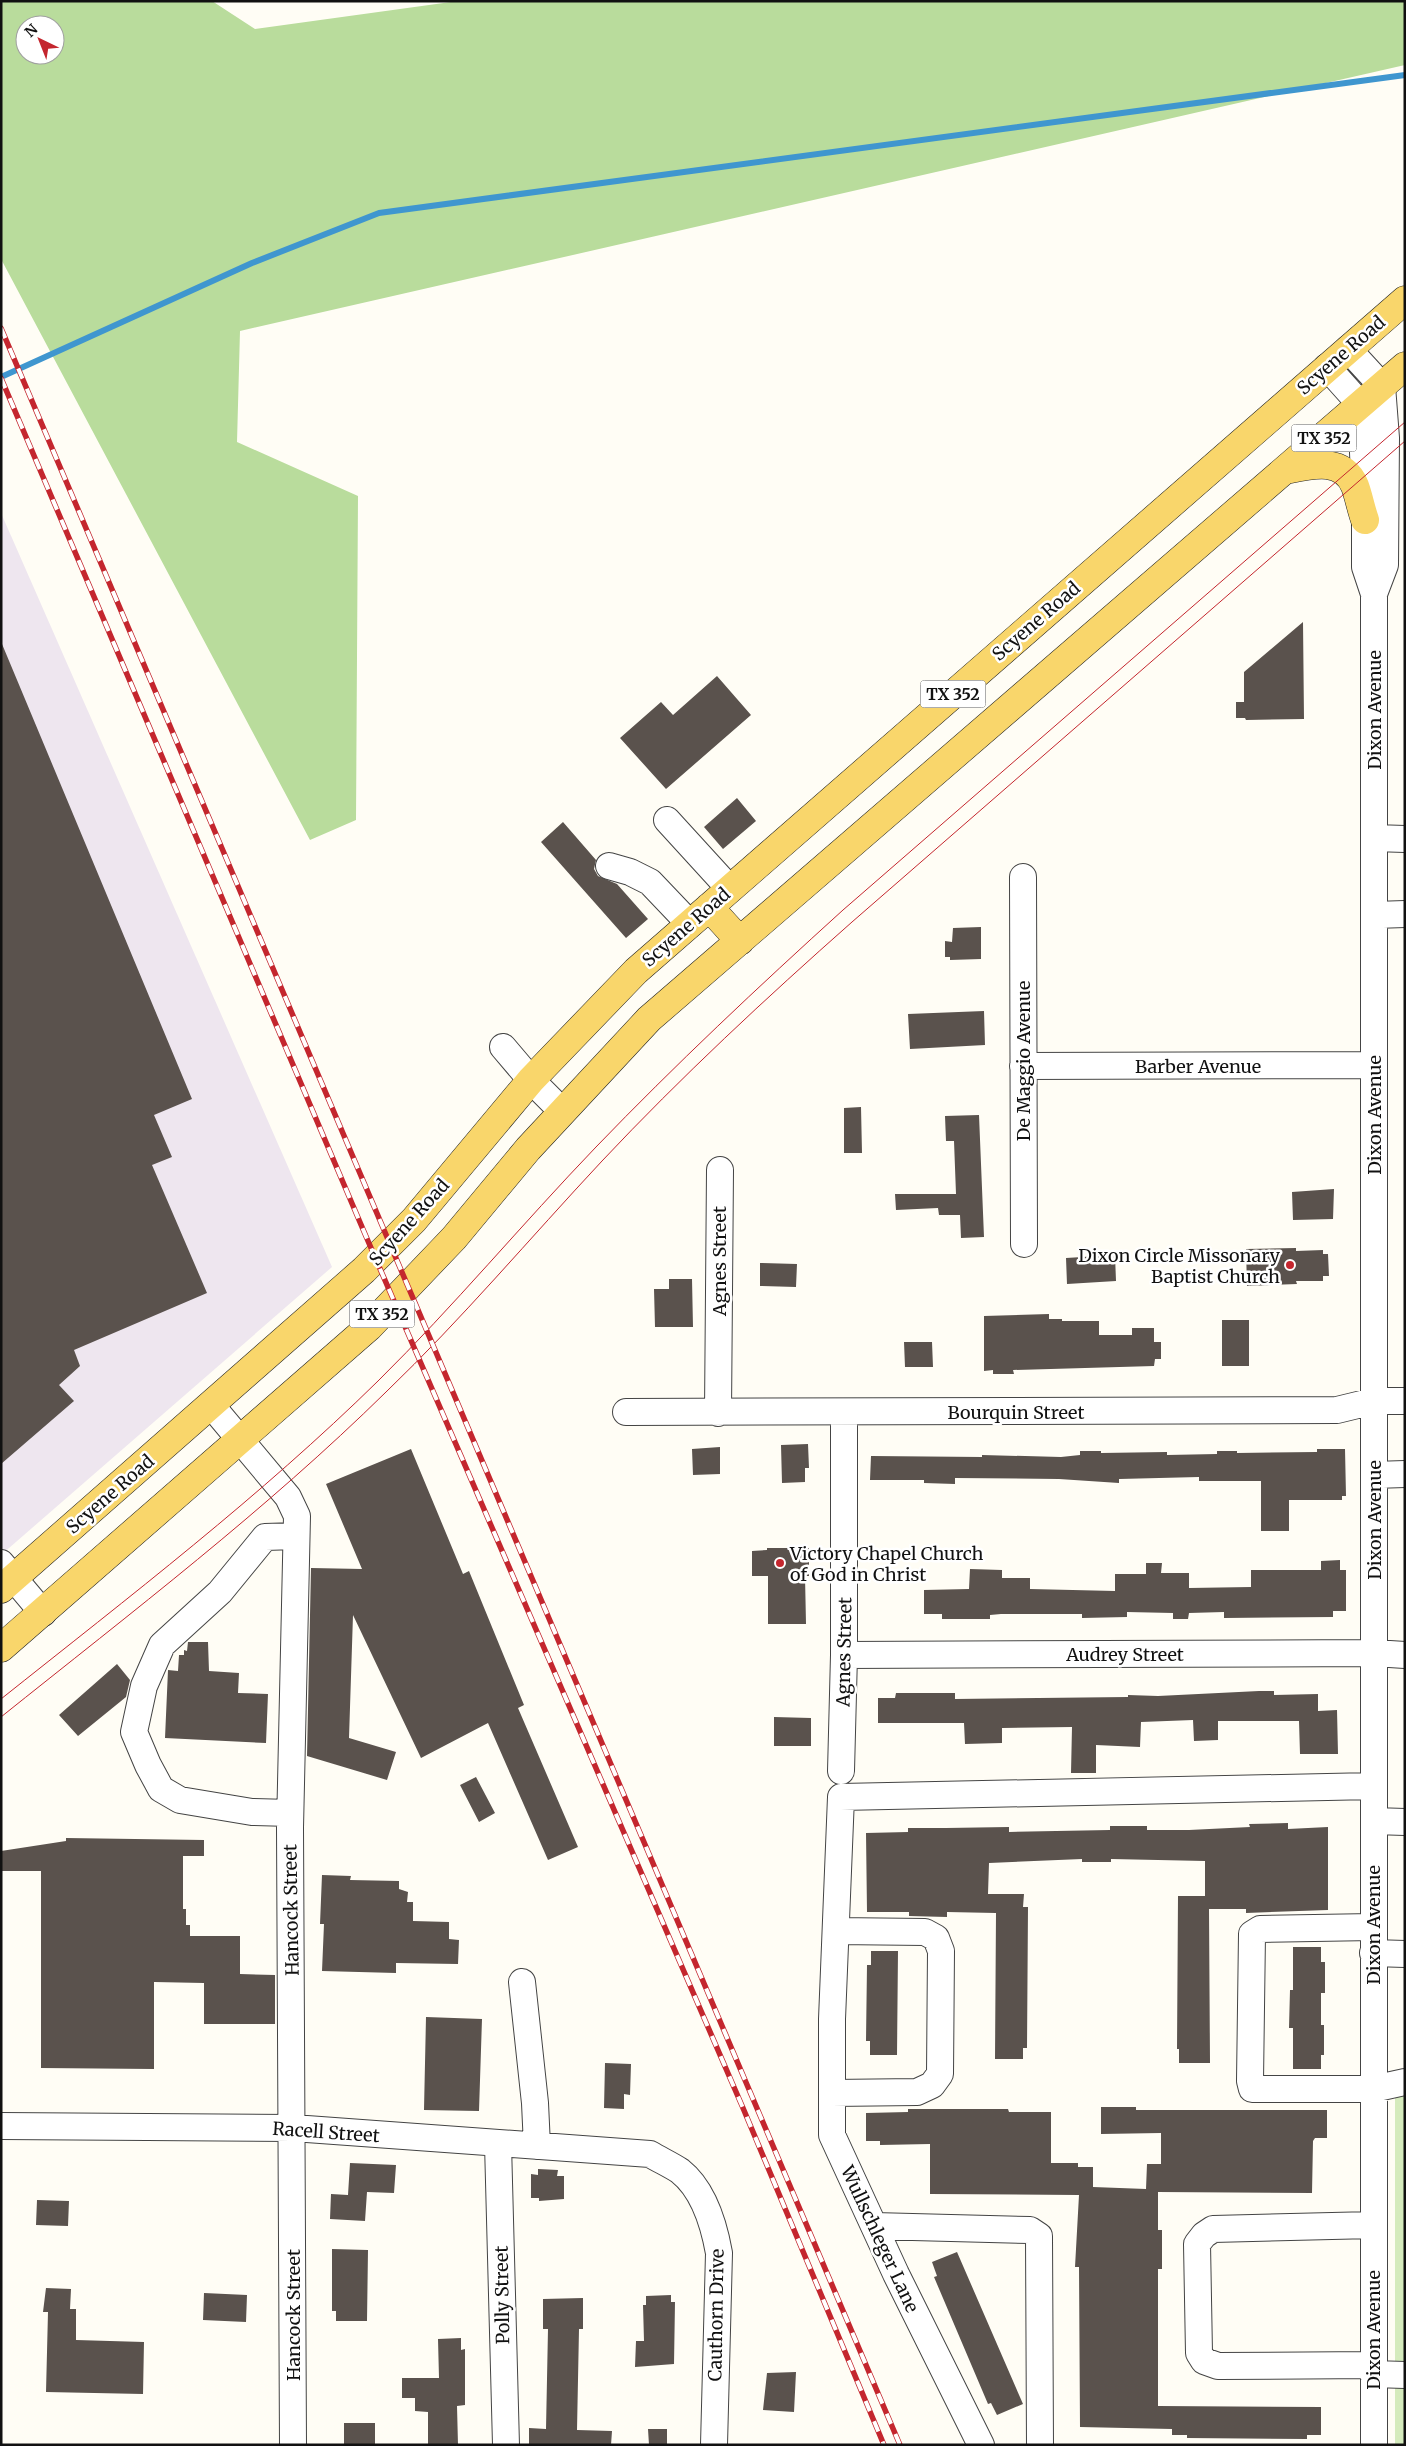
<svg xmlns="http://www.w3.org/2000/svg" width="1406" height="2446" font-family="Merriweather,serif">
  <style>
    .industrial { fill: #eee6ef }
    .green { fill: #d5ebbd }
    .forest { fill: #b9dc9c; fill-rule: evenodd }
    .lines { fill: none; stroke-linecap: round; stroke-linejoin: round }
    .stream { stroke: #3f96cf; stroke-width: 6 }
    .building { fill: #5a524d }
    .minor-casing { stroke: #444; stroke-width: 28 }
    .major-casing { stroke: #222; stroke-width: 29 }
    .minor { stroke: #fff; stroke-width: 26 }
    .major { stroke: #f9d66b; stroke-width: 28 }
    .tram { stroke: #c4262e; stroke-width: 1 }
    .rail-casing { stroke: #c4262e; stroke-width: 5.5 }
    .rail { stroke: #fff; stroke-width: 4; stroke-dasharray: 11; stroke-linecap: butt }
    .poi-dot { fill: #c4262e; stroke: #fff; stroke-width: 2 }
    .labels { text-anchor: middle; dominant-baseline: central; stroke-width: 5; stroke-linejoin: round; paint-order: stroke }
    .shield { fill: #fff; stroke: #585858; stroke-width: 1 }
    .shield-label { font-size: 16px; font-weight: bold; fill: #111 }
    .street-label { font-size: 18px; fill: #111; stroke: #fff }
    .poi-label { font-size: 18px; fill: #111; stroke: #fff; text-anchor: end }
  </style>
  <rect width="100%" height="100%" fill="#fffdf5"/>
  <path class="industrial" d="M1,513L332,1267L1,1555Z"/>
  <path class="green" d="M1395,2091H1405V2445H1395Z"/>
  <path class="forest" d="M1,1H212L255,29L458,1H1405V65L240,331L237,442L358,496L356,820L310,840L1,259ZM25,25H55V55H25Z"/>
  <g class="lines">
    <path class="stream" d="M1,377L252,263L379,213L1405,75"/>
  </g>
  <path class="building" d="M1303,622L1304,719L1246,720L1245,718H1236V702H1244V672Z
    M2,644L192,1099L154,1115L172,1157L152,1165L207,1293L74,1350L80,1366L59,1385L74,1401L1,1464Z
    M717,676L751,715L666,789L620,738L661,702L673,715Z
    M737,798L756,821L723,849L704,827Z
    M563,822L596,860L594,869L598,876L617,884L648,919L626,938L541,842Z
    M981,927V959L950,960V957H945V941L952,942L953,928Z
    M984,1011L985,1045L910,1049L908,1014Z
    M861,1107L862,1153H844V1108Z
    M979,1115L984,1237L961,1238L960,1215H939L938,1208L896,1210L895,1194H956L954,1141H946L945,1116Z
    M1334,1189L1333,1219L1293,1220L1292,1192Z
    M1296,1248V1251L1323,1250V1254H1328L1329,1276H1323V1281H1296L1297,1284L1247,1286L1246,1249Z
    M1115,1255L1116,1281L1067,1284L1066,1258Z
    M760,1263L797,1264L796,1287L760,1286Z
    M669,1279H692L693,1327H655L654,1289H669Z
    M1049,1314V1319H1062V1321H1099V1335H1132V1328H1154V1342H1161V1359H1155L1154,1366L1013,1370L1014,1374H993V1370L984,1371V1316Z
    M1222,1320H1249V1366H1222Z
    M904,1342H932L933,1367H905Z
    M808,1444L809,1468H805V1482L782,1483L781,1445Z
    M720,1447V1474L693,1475L692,1449Z
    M411,1449L463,1574L469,1571L524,1705L518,1708L578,1847L548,1860L488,1723L421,1758L353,1615L349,1738L396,1752L387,1780L307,1756L311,1568L362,1569L326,1484Z
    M1317,1449H1345L1346,1496H1342V1500H1289V1531H1261V1481H1199V1477L1119,1479V1483L1059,1479L955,1478V1484L924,1483V1480H870L871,1456L982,1457V1455L1061,1457L1080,1455V1451H1101V1453L1167,1452V1455L1217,1454V1451H1237V1453L1317,1452Z
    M767,1548H809V1576H805L806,1624H768V1576H752V1551L767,1550Z
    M1340,1560V1570H1346V1611H1333V1617L1224,1618V1612L1189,1613L1188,1619H1173V1613L1127,1612V1617L1082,1618V1614H1001L990,1615V1619H942V1614H924V1590L969,1589L970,1569L1002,1570V1578H1030V1589L1115,1591V1574H1146V1563H1162L1161,1573H1189V1588L1251,1587V1570H1321V1561Z
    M188,1642H208L209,1671L239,1673L238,1693L268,1694L266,1743L165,1738L168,1670L178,1671L179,1655H184V1650L187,1651Z
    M117,1664L130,1680L126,1697L78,1736L59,1715Z
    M1259,1691H1274V1695L1318,1694V1711L1337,1710L1338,1754H1300L1299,1721H1218V1740L1194,1741L1193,1720L1141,1722L1140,1747L1096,1745V1773H1071L1072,1727L1002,1728V1743L965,1744L964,1723H878V1698H895L896,1693H955V1699L1128,1697V1695L1158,1696Z
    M774,1717L811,1718V1746H774Z
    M476,1777L495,1813L479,1822L460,1785Z
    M1288,1823V1829L1328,1827V1910L1246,1913V1909H1209L1210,2063H1179V2049H1177L1178,1896H1205V1861L1111,1859V1862H1082V1859L989,1863L988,1894H1024L1023,1907H1028L1027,2048H1023V2059H995L996,1913L947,1912V1917L909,1916V1912H867L866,1833L908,1832V1828H946L1009,1827V1832L1110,1830V1826H1147V1830H1189L1250,1827L1249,1824Z
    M66,1838L204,1840V1856H183V1909H186V1925H190V1936H240V1974L275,1975V2024H204V1983L154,1982V2069L41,2068V1871H1V1851L66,1841Z
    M322,1875L351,1876L350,1880L399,1881V1889L408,1892L407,1902H413V1921L449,1922V1939L459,1940L458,1964L396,1963V1973L322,1971L324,1924H320Z
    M1293,1947H1321V1962H1325V1993H1321V2025H1324V2055H1321V2069H1293V2028H1289L1290,1990H1293Z
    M871,1951H898L897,2055H870V2041H866L867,1965H871Z
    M426,2017L482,2019L479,2111L424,2110Z
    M605,2063L631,2064L630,2095L624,2094V2109L604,2108Z
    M1101,2107H1136V2110H1327V2138H1315L1313,2141L1312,2193L1158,2192V2230H1162V2269H1158V2406L1321,2407V2435H1307V2439L1187,2438V2435H1172V2429L1080,2427L1079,2267H1075L1079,2195L930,2194V2144L880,2145V2141H866V2113L908,2112V2109H1008L1009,2112H1051V2163H1078V2167H1093V2187L1146,2189L1147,2164H1161V2133L1101,2134Z
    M350,2163L396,2165L394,2193L367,2192L365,2221L330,2219L331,2194L348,2195Z
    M538,2169L558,2170L557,2176H564V2199L539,2201V2198H531V2174L538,2175Z
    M37,2200L69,2201L68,2226L36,2225Z
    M332,2249L368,2250L367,2321H336V2311H332Z
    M957,2252L1023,2404L997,2415L991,2403L988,2404L934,2277L937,2276L932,2262Z
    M46,2288L71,2289L70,2309H76V2340L144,2342L143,2394L46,2392L48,2312H43Z
    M204,2293L247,2295L246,2322L203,2320Z
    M671,2295V2302H675L674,2364L635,2367L636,2341H644L643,2305H646V2296Z
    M583,2298V2329H579L577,2430L612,2431L611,2445H529V2428L546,2429L548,2329H543V2299Z
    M461,2338V2350L465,2349V2405L457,2406L458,2445H428V2412L415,2411V2398H402V2378H439L438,2339Z
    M796,2372L794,2412L763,2410L767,2373Z
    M344,2423H375V2445H344Z
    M648,2429H667V2445H649Z"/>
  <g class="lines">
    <g class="minor-casing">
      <path id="minor" d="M1348,349L1382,386L1386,438L1385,565L1374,594
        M1327,367L1361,405L1365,500V567L1374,594V2445
        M667,820L730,889
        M1374,838L1405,839
        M609,866L630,872L650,882L690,924
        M1023,877L1024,1244
        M1375,915L1405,914
        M503,1047L531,1080L562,1111
        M1023,1066L1374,1065
        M211,1405L288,1497L297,1516L290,1828L293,2445
        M626,1412L1337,1410L1374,1401H1405
        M718,1413L720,1170
        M1374,1475L1405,1474
        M1,1563L43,1613
        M844,1655L1374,1653L1405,1655
        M841,1771L844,1655V1413
        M290,1813L252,1812L180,1800L161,1789L148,1765L134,1732L144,1686L162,1645L220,1592L265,1537L296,1536
        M1374,1821L1405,1822
        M1373,1927L1260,1929L1252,1934L1250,2081L1252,2089H1373L1405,2082
        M1373,1953L1405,1954
        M522,1982L535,2103L537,2146
        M832,2093L917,2092L932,2085L940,2074L941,1951L936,1938L925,1932L836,1931
        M1,2126L293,2128L650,2154C660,2160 671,2165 680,2171C704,2190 714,2225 719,2253L714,2445
        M498,2144L506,2445
        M874,2226L1030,2230L1039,2236L1040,2445
        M1373,2365L1218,2366L1204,2361L1199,2353L1197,2244L1204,2235L1213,2229L1373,2225
        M1373,2374L1405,2375
        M981,2445L896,2274L832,2135V2019L841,1797L1373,1786"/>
    </g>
    <g class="major-casing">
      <path id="major" d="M1286,470C1310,465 1343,456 1355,486C1359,497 1361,509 1365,520
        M709,907L740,941
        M1,1589L364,1270L414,1220L531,1080L636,971L1405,300
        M1,1648L369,1327L454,1238L528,1149L649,1019L1405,366"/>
    </g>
    <use href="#minor" class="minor"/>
    <use href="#major" class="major"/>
    <path class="tram" d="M1,1699C129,1597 261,1496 378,1381C454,1306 522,1224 596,1147C675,1065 758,987 843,910L1405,422
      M1,1717C132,1612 266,1510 386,1392C462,1319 530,1238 602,1161C681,1077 766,998 852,922L1405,441"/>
    <g class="rail-casing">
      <path id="rail" d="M1,328L900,2445
        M1,378L365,1234L743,2108L884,2445"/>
    </g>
    <use href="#rail" class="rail"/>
  </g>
  <g class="poi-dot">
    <circle cx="1290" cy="1265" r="5"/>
    <circle cx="780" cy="1563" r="5"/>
  </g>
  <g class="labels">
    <g class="shield">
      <rect x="1291.5" y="424.5" width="65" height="27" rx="4"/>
      <rect x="920.5" y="680.5" width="65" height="27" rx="4"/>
      <rect x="349.5" y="1300.5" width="65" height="27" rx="4"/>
    </g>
    <g class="shield-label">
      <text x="1324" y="438">TX 352</text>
      <text x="953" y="694">TX 352</text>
      <text x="382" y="1314">TX 352</text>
    </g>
    <g class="street-label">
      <text transform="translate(1341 355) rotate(-41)">Scyene Road</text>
      <text transform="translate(1036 621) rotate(-41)">Scyene Road</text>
      <text transform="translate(1374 710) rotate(-90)">Dixon Avenue</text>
      <text transform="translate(686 927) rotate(-41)">Scyene Road</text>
      <text transform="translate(1023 1061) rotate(-90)">De Maggio Avenue</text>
      <text x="1198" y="1066">Barber Avenue</text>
      <text transform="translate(1374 1115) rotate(-90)">Dixon Avenue</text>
      <text transform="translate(409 1222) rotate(-48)">Scyene Road</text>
      <text transform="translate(719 1261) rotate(-90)">Agnes Street</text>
      <text x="1016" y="1412">Bourquin Street</text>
      <text transform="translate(110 1494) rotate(-41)">Scyene Road</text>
      <text transform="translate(1374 1520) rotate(-90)">Dixon Avenue</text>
      <text transform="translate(844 1652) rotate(-89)">Agnes Street</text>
      <text x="1125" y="1654">Audrey Street</text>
      <text transform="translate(291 1910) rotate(-91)">Hancock Street</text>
      <text transform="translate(1373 1925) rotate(-90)">Dixon Avenue</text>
      <text transform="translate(326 2132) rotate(4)">Racell Street</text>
      <text transform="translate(880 2239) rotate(65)">Wullschleger Lane</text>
      <text transform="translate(502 2295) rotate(-91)">Polly Street</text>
      <text transform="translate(293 2315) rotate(-90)">Hancock Street</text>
      <text transform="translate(716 2315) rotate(-89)">Cauthorn Drive</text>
      <text transform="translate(1373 2330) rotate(-90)">Dixon Avenue</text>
    </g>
    <g class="poi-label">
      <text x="1280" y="1255">Dixon Circle Missonary<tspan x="1280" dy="21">Baptist Church</tspan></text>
      <text x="790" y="1553" text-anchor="start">Victory Chapel Church<tspan x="790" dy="21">of God in Christ</tspan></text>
    </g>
  </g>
  <rect width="1406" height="2446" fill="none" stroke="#111111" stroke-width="5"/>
  <g transform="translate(40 40) rotate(317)"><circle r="24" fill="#ffffff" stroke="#a0a0a0"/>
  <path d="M0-4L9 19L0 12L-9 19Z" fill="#c4262e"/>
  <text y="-8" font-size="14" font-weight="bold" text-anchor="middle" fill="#111111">N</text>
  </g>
</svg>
